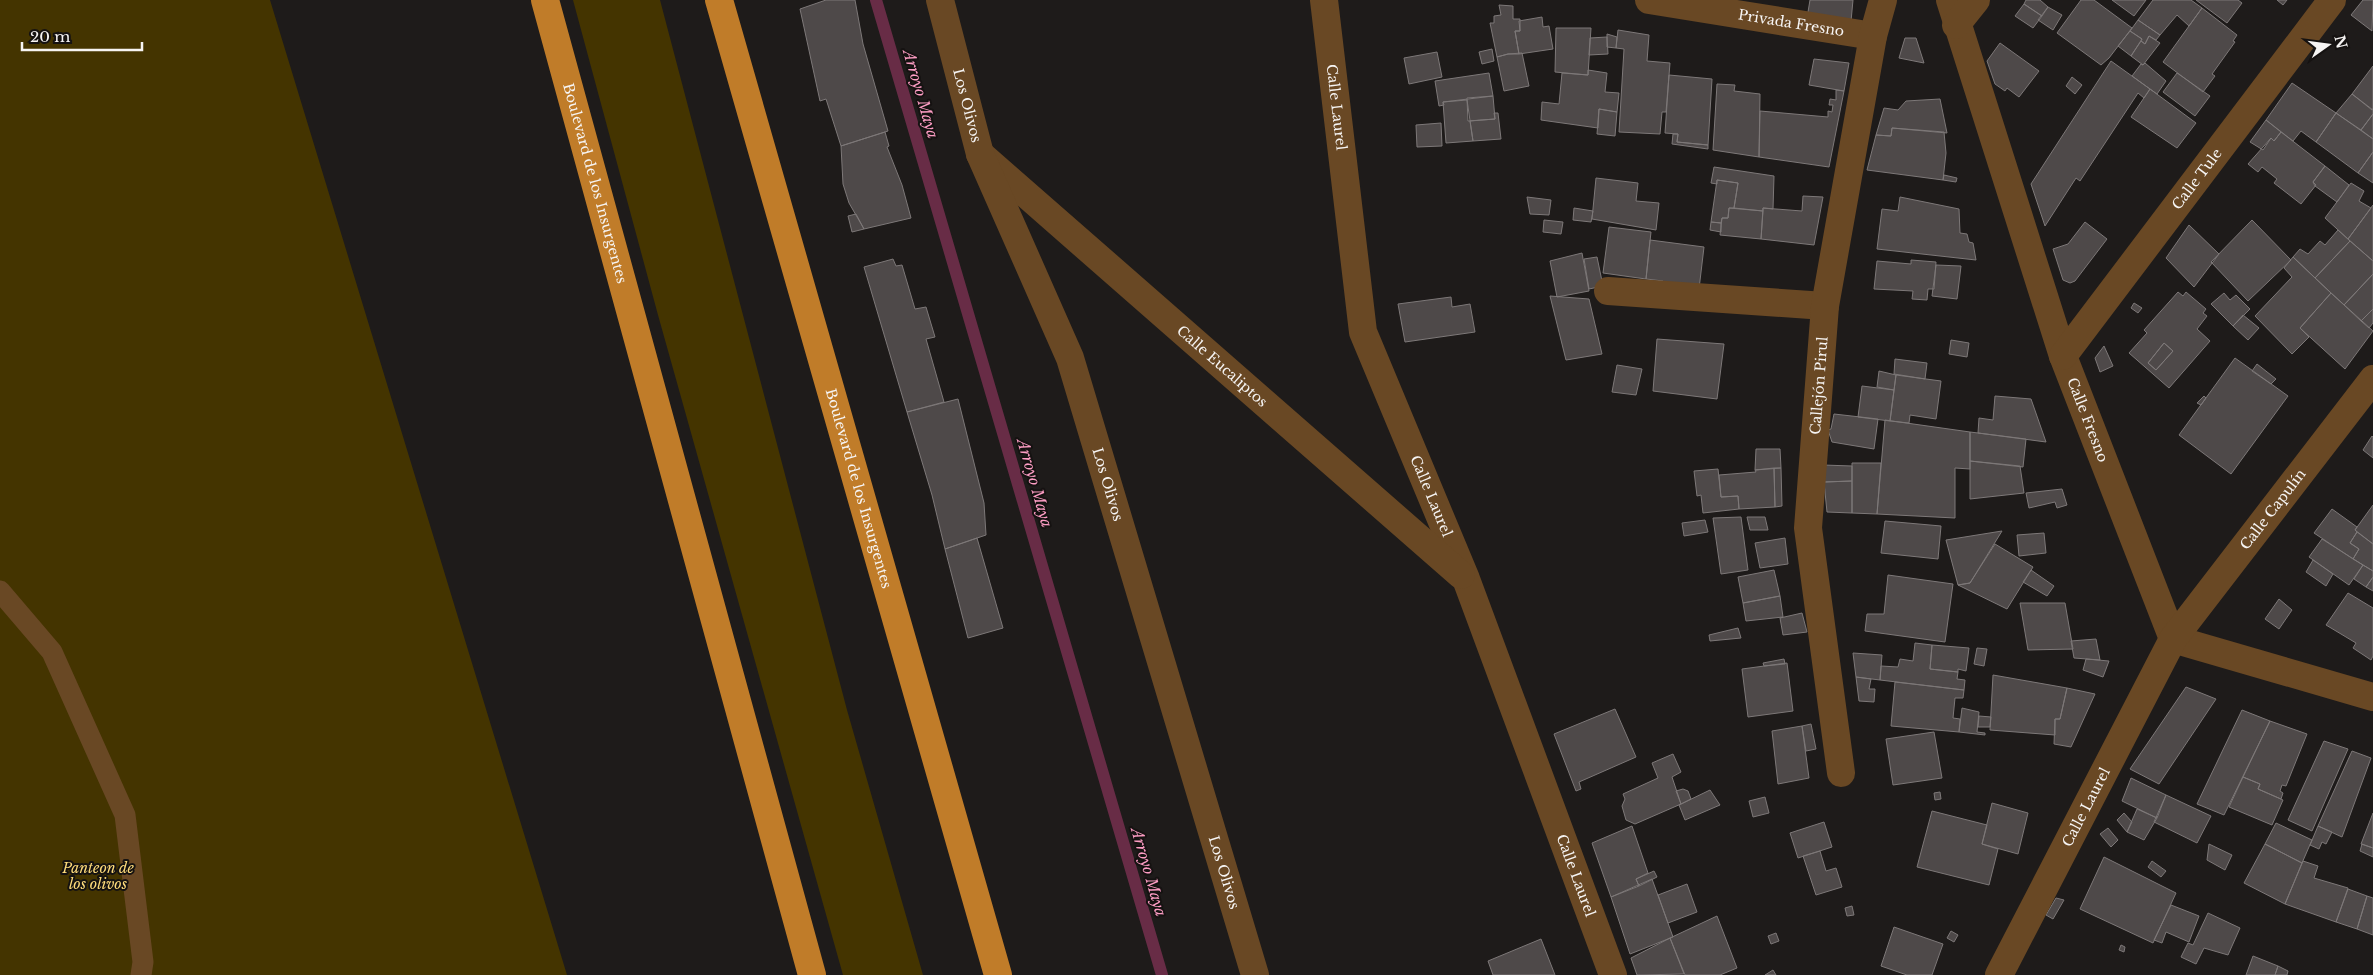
<svg xmlns="http://www.w3.org/2000/svg" width="2373" height="975" font-family="'Libre Baskerville',serif">
  <style>
    .green { fill: #443400 }
    .lines { fill: none; stroke-linecap: round; stroke-linejoin: round }
    .stream { stroke: #682c46; stroke-width: 12 }
    .building { fill: #4e4949; stroke: #7d7878; fill-rule: evenodd }
    .service { stroke: #694824; stroke-width: 21 }
    .minor { stroke: #694824; stroke-width: 28 }
    .tertiary { stroke: #694824; stroke-width: 28 }
    .trunk { stroke: #c07c29; stroke-width: 28 }
    .labels { text-anchor: middle; dominant-baseline: central; stroke-width: 4; stroke-linejoin: round; paint-order: stroke }
    .street-label { font-size: 14px; fill: #f6f4f3; stroke: #151211 }
    .park-label { font-size: 14px; font-style: italic; fill: #fedb7b; stroke: #151211 }
    .water-label { font-size: 15px; font-style: italic; fill: #fd9dc4; stroke: #151211 }
  </style>
  <rect width="100%" height="100%" fill="#1e1b1a"/>
  <path class="green" d="M0,0H270L567,975H0Z
    M573,0H660L847,710L923,975H843L658,315Z"/>
  <g class="lines">
    <path class="stream" d="M876,0L1162,975"/>
  </g>
  <path class="building" d="M826,0H855L863,44L888,131L841,146L826,99L820,101L800,9Z
    M1810,0H1853L1850,32L1806,24Z
    M2026,0H2040L2048,7L2042,16L2024,4Z
    M2081,0H2094L2132,28L2109,58L2101,65L2057,33Z
    M2112,0H2146L2134,16Z
    M2153,0H2191L2202,8L2189,26L2177,15L2160,35L2138,20Z
    M2196,0H2238L2242,3L2227,23Z
    M2277,0H2287L2283,5Z
    M2363,0H2373L2372,31L2351,15Z
    M2024,4L2042,16L2033,28L2015,16Z
    M1499,5L1513,6V19H1520V31H1515L1519,54H1508L1497,57L1490,23H1494V16L1501,15Z
    M2048,7L2062,15L2053,30L2038,20Z
    M2202,8L2237,35L2233,41L2235,42L2212,74L2215,76L2203,92L2163,62Z
    M1542,17L1543,27L1549,26L1553,49L1519,54L1515,31H1520L1519,21Z
    M2138,20L2160,35L2156,40L2149,36L2145,44L2141,41L2142,39L2130,31Z
    M1556,28H1591L1588,75L1555,72Z
    M1618,30L1649,35L1647,61L1670,63L1666,112H1662L1660,134L1619,132L1624,49L1616,48Z
    M2130,31L2142,39L2131,56L2118,46Z
    M1607,34L1617,37L1616,48L1607,47Z
    M2149,36L2160,43L2143,65L2131,56L2141,41L2145,44Z
    M1607,37L1608,54L1589,55L1590,38Z
    M1905,38H1916L1924,63L1899,58Z
    M2000,43L2039,71L2019,97L2007,88L2005,91L1995,84L1987,61Z
    M1492,49L1494,61L1482,64L1479,52Z
    M1437,52L1442,77L1409,84L1404,58Z
    M1522,53L1529,86L1504,91L1497,57L1508,54Z
    M1814,59L1849,63L1844,91L1809,85Z
    M2111,61L2150,89L2144,98L2138,93L2080,181L2076,178L2045,226L2031,184Z
    M2145,63L2166,81L2157,94L2132,76L2141,64L2143,65Z
    M2373,66V108L2372,110L2352,94Z
    M1588,70L1607,73L1605,92L1619,93L1617,112L1599,109L1598,128L1541,120L1542,102L1559,104L1562,73L1588,75Z
    M1489,73L1493,96L1443,102L1444,105L1439,106L1435,81Z
    M2177,73L2210,96L2195,116L2163,92Z
    M1669,75L1712,79L1708,145L1677,142L1678,134L1665,133Z
    M2072,77L2082,85L2075,94L2066,86Z
    M2292,83L2336,113L2316,142L2301,131L2293,141L2266,120Z
    M1717,84L1735,85L1734,91L1760,94L1759,157L1713,150Z
    M2150,89L2196,123L2177,148L2131,117Z
    M1836,90L1844,91L1829,167L1759,157L1760,111L1828,117V111L1832,112L1833,105H1829L1830,99L1836,100Z
    M2352,94L2373,110V114L2361,130L2336,113Z
    M1493,96L1495,119L1468,121L1467,98Z
    M1940,99L1947,133L1892,128L1891,136L1876,135L1884,108L1898,110L1906,101Z
    M1467,100L1473,141L1446,143L1443,102Z
    M1599,109L1617,112L1615,136L1597,134Z
    M1494,113H1498L1501,139L1473,141L1470,121L1495,119Z
    M2336,113L2373,139V152L2358,173L2316,142Z
    M2373,114V139L2361,130Z
    M2266,120L2281,132L2274,141L2271,138L2263,150L2250,142Z
    M1441,123L1442,146L1417,147L1416,125Z
    M1892,128L1944,132L1946,153L1943,180L1867,170L1876,135L1891,136Z
    M885,132L889,146L887,147L902,185L911,218L864,229L849,203L843,184L841,146Z
    M2281,132L2325,166L2313,182L2316,185L2301,204L2274,183L2277,179L2262,167L2258,172L2248,164L2271,138L2274,141Z
    M1673,134H1678L1677,142L1708,145V149L1672,144Z
    M2373,152V183L2358,173Z
    M2325,166L2349,185L2337,202L2315,186L2313,182Z
    M1714,167L1774,176L1773,209L1763,208V211L1734,208L1738,183L1717,180V184L1711,183Z
    M1944,175L1957,178L1956,182L1943,180Z
    M1596,178L1638,183L1636,201L1659,203L1656,230L1592,219Z
    M1717,180L1738,183L1734,208H1729L1728,218H1722L1721,223L1711,222Z
    M2351,183L2364,191L2359,201L2371,208L2348,239L2325,218Z
    M1803,196L1823,197L1814,245L1761,239L1763,208L1802,211Z
    M1527,197L1551,200L1549,215L1530,214Z
    M1900,197L1959,209L1960,233L1967,234L1969,242L1973,243L1976,260L1877,249L1882,209L1898,211Z
    M2373,205V261L2348,239Z
    M1574,208L1593,211L1591,222L1573,220Z
    M1729,208L1763,211L1761,239L1720,235L1722,218H1728Z
    M856,214L864,229L852,232L848,216Z
    M1544,220L1563,222L1561,234L1543,232Z
    M2252,220L2291,260L2248,301L2211,262Z
    M1711,222L1721,223V232L1710,230Z
    M2085,222L2107,239L2075,281L2070,283L2063,280L2053,249L2068,244Z
    M2189,225L2219,254L2194,287L2166,258Z
    M1609,227L1651,232L1646,279L1603,273Z
    M2338,230L2350,241L2315,278L2293,257L2300,249L2308,254L2320,241L2325,245Z
    M1650,240L1704,247L1699,289L1663,284V281L1646,279Z
    M2350,241L2373,261V274L2344,305L2315,278Z
    M1582,253L1589,291L1557,297L1550,261Z
    M1597,257L1603,286L1589,289L1584,259Z
    M2293,257L2331,293L2300,328L2309,337L2292,354L2255,316L2292,277L2284,268Z
    M893,259L896,266L902,265L915,309L926,307L935,337L926,339L944,402L907,412L864,267Z
    M1911,260L1936,262L1934,289H1928L1927,300L1912,299L1913,291L1874,289L1877,261L1911,264Z
    M1936,265L1961,266L1957,299L1932,296Z
    M2373,274V309L2361,321L2344,305Z
    M2178,292L2183,296L2186,292L2206,309L2203,313L2207,316L2197,329L2210,341L2169,388L2129,353L2147,333L2144,330ZM2164,343L2173,351L2156,370L2148,363Z
    M2224,293L2230,300L2236,295L2250,309L2233,326L2211,304Z
    M2331,293L2373,331L2345,369L2300,328Z
    M1550,296L1589,299L1602,354L1566,360Z
    M1451,297L1452,307L1470,304L1475,332L1405,342L1398,304Z
    M2134,303L2142,308L2138,313L2131,308Z
    M2373,309V323L2369,328L2361,321Z
    M2243,315L2259,328L2248,340L2233,326Z
    M1657,339L1724,344L1717,399L1653,391Z
    M1951,340L1969,343L1967,357L1949,354Z
    M2164,343L2173,351L2156,370L2148,363Z
    M2104,346L2113,366L2100,372L2095,358Z
    M2235,358L2288,396L2231,474L2179,435Z
    M1895,359L1927,363L1925,379L1894,374Z
    M2257,364L2276,379L2271,384L2252,371Z
    M1617,365L1642,369L1636,395L1612,392Z
    M1879,371L1896,375L1894,390L1877,387Z
    M1896,375L1941,381L1936,419L1910,415L1909,423L1890,421Z
    M1862,386L1894,390L1890,421L1858,417Z
    M1995,396L2031,399L2046,442L1978,433L1979,418L1993,420Z
    M2204,396L2206,398L2201,405L2197,403Z
    M958,399L984,503L986,535L945,549L932,495L907,412Z
    M1834,414L1878,419L1874,449L1832,442L1828,430L1831,429Z
    M1885,420L1970,432V469L1955,468V518L1877,514Z
    M1970,432L2026,439L2023,467L1970,461Z
    M2372,436L2373,437V458L2363,450Z
    M1756,449H1780L1781,468L1755,470Z
    M1970,461L2020,466L2024,493L1970,499Z
    M1852,463H1881L1877,514L1852,513Z
    M1823,465L1852,466V481L1824,482Z
    M1774,468L1775,507L1739,509L1738,496L1721,497L1719,475L1756,472L1755,470Z
    M1774,468H1781L1782,506L1775,507Z
    M1718,469L1721,497L1738,496L1739,509L1703,513L1701,495L1697,496L1694,471Z
    M1852,481V513L1827,512L1824,482Z
    M2062,489L2067,505L2057,508L2055,502L2029,508L2026,493Z
    M2373,505V544L2355,530Z
    M2332,509L2357,527L2355,530L2357,532L2350,543L2359,549L2353,559L2314,533Z
    M1741,517L1748,570L1721,574L1713,518Z
    M1747,517H1765L1768,530H1750Z
    M1705,520L1708,532L1684,536L1682,523Z
    M1885,521L1941,526L1938,559L1881,553Z
    M2002,531L1970,583L1958,585L1946,540Z
    M2357,532L2373,544V571L2353,559L2359,549L2350,543Z
    M2044,533L2046,553L2019,556L2017,535Z
    M977,538L1003,628L968,638L945,549Z
    M1785,538L1788,564L1760,568L1755,543Z
    M2322,539L2363,565L2349,585L2309,557Z
    M1995,544L2033,567L2007,609L1958,585L1970,583Z
    M2313,560L2333,574L2326,586L2306,572Z
    M2363,565L2373,571V577L2366,587L2354,579Z
    M1774,570L1780,596L1743,603L1738,577Z
    M2031,570L2054,586L2047,596L2023,582Z
    M1888,575L1953,584L1945,642L1865,631L1867,614H1884Z
    M2373,577V591L2366,587Z
    M2348,593L2373,608V656L2371,660L2353,648L2356,643L2326,625Z
    M1780,596L1783,617L1746,621L1743,603Z
    M2279,599L2292,610L2279,629L2265,619Z
    M2020,603H2065L2073,649L2028,650Z
    M1802,613L1807,632L1783,635L1780,618Z
    M1738,628L1741,638L1710,641L1709,635Z
    M2096,639L2100,660L2074,658L2071,641Z
    M1915,643L1932,645L1930,669L1958,672L1957,679L1965,680L1964,690L1880,680L1881,666L1898,667L1900,659L1913,661Z
    M1932,645L1969,648L1966,671L1958,669V672L1930,669Z
    M1977,648L1987,649L1984,666L1974,664Z
    M1853,653L1882,655L1880,680L1856,677Z
    M1784,659L1785,664L1764,666L1763,663Z
    M2086,659L2109,661L2103,677L2083,670Z
    M1787,663L1793,711L1748,717L1742,669Z
    M1993,675L2067,688L2060,719H2055V735L1990,730Z
    M1856,677L1871,679L1869,689H1875L1874,702L1859,701Z
    M1895,682L1964,690L1963,698H1955L1953,718L1960,719L1959,732L1891,726Z
    M2186,687L2216,699L2159,784L2130,769Z
    M2067,688L2095,694L2071,747L2054,744L2055,719H2060Z
    M1962,708L1979,712L1977,732L1985,733V735L1959,732Z
    M1615,709L1636,757L1579,782L1581,789L1576,791L1554,734Z
    M2242,710L2270,721L2224,815L2197,804Z
    M1979,716L1991,717L1990,727H1978Z
    M2270,721L2307,734L2286,786L2282,785L2280,791L2283,793L2281,799L2258,789L2260,784L2243,777Z
    M1811,724L1816,749L1806,751L1802,726Z
    M1802,726L1809,778L1778,784L1772,731Z
    M1934,732L1942,778L1893,785L1886,739Z
    M2324,741L2348,749L2312,831L2288,820Z
    M2352,751L2371,758L2342,837L2318,826Z
    M1673,754L1681,772L1672,777L1681,804L1635,824L1626,820L1622,806L1625,799L1623,794L1658,778L1652,763Z
    M2243,777L2260,784L2258,789L2283,800L2272,825L2229,807Z
    M2131,778L2166,795L2157,818L2122,801Z
    M1683,789L1688,791L1691,799L1681,804L1676,791Z
    M1710,790L1720,805L1685,820L1679,805Z
    M1940,792L1941,799L1935,800L1934,793Z
    M2166,795L2211,816L2197,843L2154,822Z
    M1765,797L1769,813L1753,817L1749,801Z
    M1992,803L2028,813L2018,854L1982,844Z
    M2137,809L2157,818L2144,840L2127,832Z
    M1932,811L1987,825L1982,844L1998,849L1989,885L1917,867Z
    M2124,813L2132,822L2127,832L2117,820Z
    M2373,813V848L2361,844Z
    M1824,822L1832,847L1798,858L1790,833Z
    M2276,823L2312,840L2302,863L2265,844Z
    M1632,826L1648,873L1636,879L1639,886L1611,897L1592,843Z
    M2318,826L2332,832L2326,844L2322,842L2319,849L2310,845Z
    M2108,828L2118,840L2111,847L2100,834Z
    M2209,844L2232,855L2225,870L2207,860Z
    M2265,844L2302,863L2285,904L2244,883Z
    M2362,844L2373,848V857L2360,851Z
    M1820,851L1826,871L1836,868L1842,887L1816,895L1803,856Z
    M2104,857L2176,893L2153,943L2080,909Z
    M2152,861L2166,871L2161,877L2148,867Z
    M2303,861L2318,866L2314,878L2348,888L2336,922L2285,904Z
    M1654,871L1657,877L1639,886L1636,879Z
    M1652,879L1673,937L1630,954L1611,897Z
    M1687,884L1697,912L1668,923L1658,895Z
    M2348,889L2367,896L2357,929L2336,922Z
    M2367,896L2373,898V935L2357,929Z
    M2056,898L2064,900L2053,919L2046,915Z
    M2171,905L2199,916L2189,942L2166,932L2162,943L2154,940Z
    M1852,906L1854,915L1847,916L1845,908Z
    M2208,913L2240,928L2228,955L2204,948L2196,964L2181,957L2188,943L2193,945Z
    M1717,916L1737,968L1720,975H1685L1670,938Z
    M1894,927L1943,944L1932,975H1907L1881,966Z
    M1951,931L1958,935L1954,942L1947,938Z
    M1776,933L1779,941L1771,944L1768,936Z
    M1670,938L1684,974L1637,975L1631,958Z
    M1541,939L1555,975H1493L1488,961Z
    M2121,945L2125,947L2124,952L2119,950Z
    M2253,956L2278,966L2275,975H2246Z
    M2278,966L2288,971L2287,975H2275Z
    M1773,970L1776,975H1765Z"/>
  <g class="lines">
    <path class="service" d="M0,591L52,652L125,815L143,962L141,975"/>
    <g class="minor">
      <path id="s1" d="M1324,0L1363,332L1466,579L1613,975"/>
      <path id="s2" d="M1649,0L1873,36"/>
      <path id="s3" d="M1950,0L2063,356L2173,639"/>
      <path d="M1956,25L1976,0"/>
      <path id="s4" d="M980,154L1461,575"/>
      <path d="M1608,291L1825,306"/>
      <path id="s5" d="M2063,356L2332,0"/>
      <path d="M2173,639L2373,697"/>
      <path id="s6" d="M1841,773L1808,528L1825,306L1873,36L1883,0"/>
      <path id="s7" d="M1999,975L2173,639L2373,379"/>
    </g>
    <path class="tertiary" id="s8" d="M940,0L980,154L1070,358L1255,975"/>
    <g class="trunk">
      <path id="s9" d="M545,0L812,975"/>
      <path id="s10" d="M719,0L998,975"/>
    </g>
  </g>
  <g class="labels">
    <g class="street-label">
      <text stroke="none"><textPath href="#s2" startOffset="144">Privada Fresno</textPath></text>
      <text stroke="none"><textPath href="#s8" startOffset="109">Los Olivos</textPath></text>
      <text stroke="none"><textPath href="#s1" startOffset="108">Calle Laurel</textPath></text>
      <text stroke="none"><textPath href="#s5" startOffset="222">Calle Tule</textPath></text>
      <text stroke="none"><textPath href="#s9" startOffset="190">Boulevard de los Insurgentes</textPath></text>
      <text stroke="none"><textPath href="#s4" startOffset="322">Calle Eucaliptos</textPath></text>
      <text stroke="none"><textPath href="#s6" startOffset="390">Callejón Pirul</textPath></text>
      <text stroke="none"><textPath href="#s3" startOffset="442">Calle Fresno</textPath></text>
      <text stroke="none"><textPath href="#s8" startOffset="514">Los Olivos</textPath></text>
      <text stroke="none"><textPath href="#s10" startOffset="508">Boulevard de los Insurgentes</textPath></text>
      <text stroke="none"><textPath href="#s1" startOffset="512">Calle Laurel</textPath></text>
      <text stroke="none"><textPath href="#s7" startOffset="542">Calle Capulín</textPath></text>
      <text stroke="none"><textPath href="#s7" startOffset="189">Calle Laurel</textPath></text>
      <text stroke="none"><textPath href="#s8" startOffset="919">Los Olivos</textPath></text>
      <text stroke="none"><textPath href="#s1" startOffset="918">Calle Laurel</textPath></text>
    </g>
    <g class="park-label">
      <text x="98" y="868">Panteon de<tspan x="98" dy="16">los olivos</tspan></text>
    </g>
    <g class="water-label">
      <text transform="translate(921 94) rotate(74)">Arroyo Maya</text>
      <text transform="translate(1035 483) rotate(74)">Arroyo Maya</text>
      <text transform="translate(1149 872) rotate(74)">Arroyo Maya</text>
    </g>
  </g>
  <g transform="translate(2328 45) rotate(76)" stroke="#151211" stroke-width="4" paint-order="stroke">
  <path d="M0-4L9 19L0 12L-9 19Z" fill="#f6f4f3"/>
  <text y="-8" font-size="14" font-weight="bold" text-anchor="middle" fill="#f6f4f3">N</text>
  </g>
  <path d="M22 42v8h120v-8" fill="none" stroke="#f6f4f3" stroke-width="2.5"/>
  <text x="30" y="42" font-size="15" fill="#f6f4f3" stroke="#151211" stroke-width="4" paint-order="stroke">20 m</text>
</svg>
